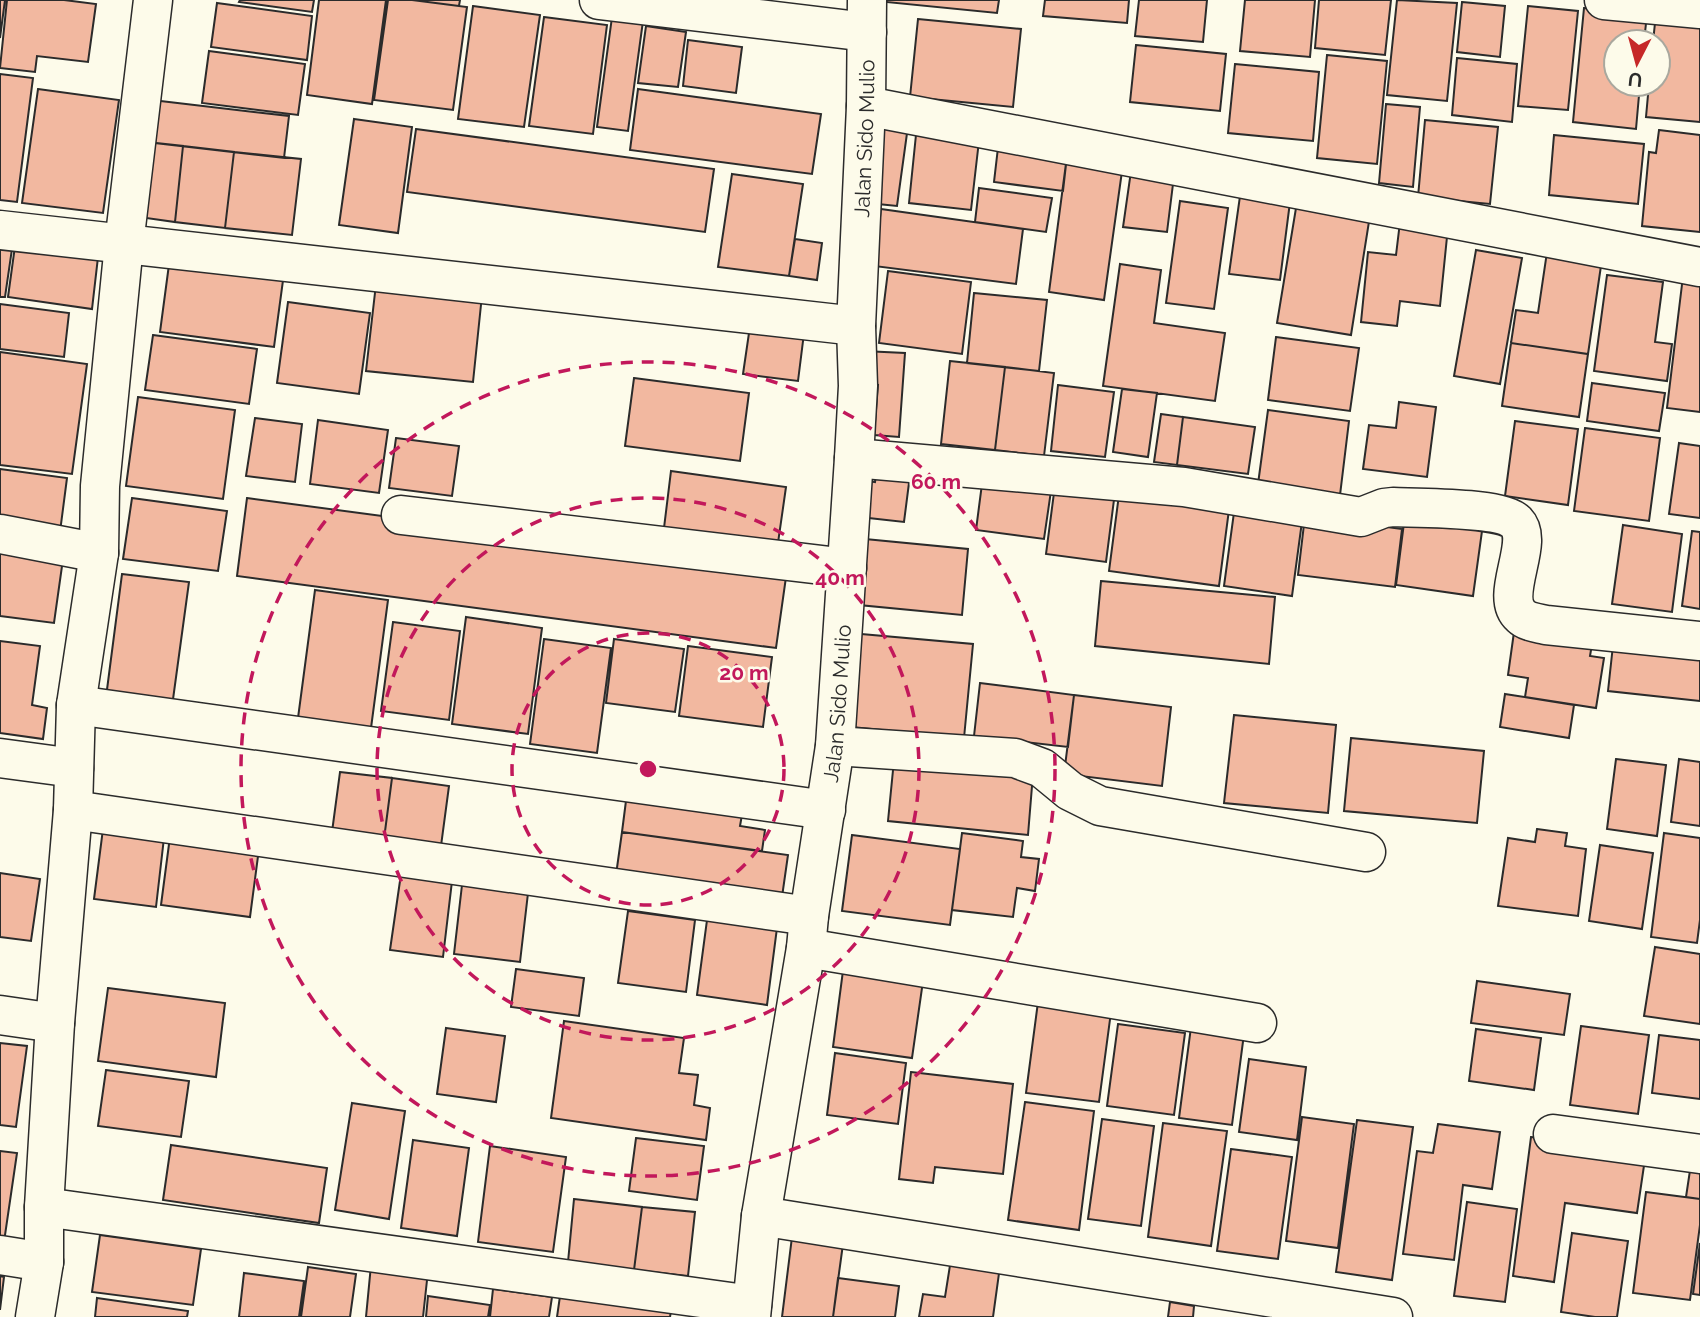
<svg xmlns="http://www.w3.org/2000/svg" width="1700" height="1317" font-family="Raleway,sans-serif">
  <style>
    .building { fill: #f2b8a0; stroke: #2b2b2b; stroke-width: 2 }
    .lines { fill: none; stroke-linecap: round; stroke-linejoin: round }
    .minor-casing { stroke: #2b2b2b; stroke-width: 41 }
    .minor { stroke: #fdfbea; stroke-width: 38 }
    .ring { fill: none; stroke: #c2185b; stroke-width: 3.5; stroke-dasharray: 12 9 }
    .labels { text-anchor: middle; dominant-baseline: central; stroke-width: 5; stroke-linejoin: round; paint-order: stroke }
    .street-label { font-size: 21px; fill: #2b2b2b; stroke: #fdfbea }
    .centre { fill: #c2185b; stroke: #fdfbea; stroke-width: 3.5 }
    .ring-label { font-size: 21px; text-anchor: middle; font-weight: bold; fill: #c2185b; stroke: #fdfbea; stroke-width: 5; stroke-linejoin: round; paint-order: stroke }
  </style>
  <rect width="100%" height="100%" fill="#fdfbea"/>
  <path class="building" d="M0,0H5L0,38Z
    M7,0H64L96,4L88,62L37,56L35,72L0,68Z
    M240,0H314L312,12L239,2Z
    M319,0H386L372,104L307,95Z
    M388,0H412L467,7L453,110L374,100Z
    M412,0H460L459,6Z
    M887,0H999L997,13L886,2Z
    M1045,0H1129L1127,23L1043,16Z
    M1139,0H1207L1203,42L1135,36Z
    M1245,0H1315L1310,57L1240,51Z
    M1319,0H1391L1385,55L1315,48Z
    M1397,0L1457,3L1447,101L1387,95Z
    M1462,2L1505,6L1500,57L1457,52Z
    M217,3L312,16L307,60L211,47Z
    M473,6L540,15L524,127L458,119Z
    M1528,6L1578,11L1568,110L1518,106Z
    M1584,8L1647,14L1644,42H1616V84H1640L1636,129L1573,122Z
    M544,17L607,25L593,134L529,126Z
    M612,17L643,21L628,131L597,127Z
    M918,19L1021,29L1013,107L910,97Z
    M1655,23L1700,28V122L1646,117L1649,84H1658V42H1653Z
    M646,26L686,32L678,87L638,83Z
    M688,40L742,47L736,93L683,86Z
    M1136,45L1226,54L1220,111L1130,102Z
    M209,51L305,64L298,115L202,103Z
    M1327,55L1387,61L1377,164L1317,158Z
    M1457,58L1517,64L1512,122L1452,115Z
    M1235,64L1319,72L1313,141L1228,133Z
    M0,74L33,78L17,202L0,200Z
    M38,89L119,100L103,213L22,203Z
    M638,89L821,114L812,174L630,150Z
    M152,100L289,116L284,158L147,142Z
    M1386,104L1420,107L1413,187L1379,183Z
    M354,119L412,127L398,233L339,225Z
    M1425,120L1498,127L1490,204L1418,197Z
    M880,122L908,126L897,206L868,203Z
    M917,125L980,132L971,210L909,203Z
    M416,129L714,169L705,232L407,192Z
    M1659,130L1700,135V232L1642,226L1649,152L1656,153Z
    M1554,135L1644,144L1638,204L1549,195Z
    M999,139L1068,147L1063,191L994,182Z
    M147,142L183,146L175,222L139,217Z
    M183,146L234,152L225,228L175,222Z
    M234,152L301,159L292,235L225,228Z
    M1067,156L1123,164L1104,300L1049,292Z
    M1131,171L1174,176L1167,232L1123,227Z
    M732,174L803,184L789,276L718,267Z
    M979,188L1052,198L1046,232L975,222Z
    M1240,196L1290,202L1280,280L1229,274Z
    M1180,201L1228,208L1214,309L1166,303Z
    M1296,208L1371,209L1351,335L1277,323Z
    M881,209L1023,229L1016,284L874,266Z
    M1400,222L1448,227L1440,306L1400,301L1397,326L1361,322L1368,252L1396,255Z
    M795,239L822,243L817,280L789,276Z
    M0,240L13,242L5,297H0Z
    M15,246L98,257L92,309L8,297Z
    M1476,250L1522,258L1500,384L1454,376Z
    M1547,252L1602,259L1588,354L1511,343L1516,310L1538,313Z
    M170,257L284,273L274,347L160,332Z
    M1120,264L1161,270L1154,323L1225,333L1215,401L1103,386Z
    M1684,268L1700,270V412L1667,408Z
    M888,271L971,282L962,354L879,343Z
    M1607,275L1663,282L1655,342L1672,344L1667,381L1594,371Z
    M376,284L482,295L473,382L366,371Z
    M974,293L1047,300L1039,371L967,363Z
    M288,302L370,313L359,394L277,383Z
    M0,304L69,313L64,357L0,349Z
    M750,326L804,333L798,381L743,374Z
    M153,335L257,349L249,404L145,390Z
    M1276,337L1359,348L1350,411L1268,400Z
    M1511,343L1588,354L1579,417L1502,406Z
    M863,351L905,353L899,437L874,435L878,385L861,383Z
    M0,352L87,364L72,474L0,465Z
    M950,361L1005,367L995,450L941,444Z
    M1005,367L1054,373L1044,456L995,450Z
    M634,378L749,393L740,461L625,446Z
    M1592,383L1665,393L1659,431L1587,421Z
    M1058,385L1114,392L1105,457L1051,451Z
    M1122,389L1157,393L1148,457L1113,452Z
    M138,397L235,410L223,499L126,486Z
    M1399,402L1436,407L1427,477L1363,469L1369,425L1396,428Z
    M1268,410L1349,421L1340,495L1258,484Z
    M1161,414L1183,417L1177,465L1154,462Z
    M1183,417L1255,427L1248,474L1177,465Z
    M255,418L302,424L295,482L246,476Z
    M318,420L388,430L379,493L310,484Z
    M1515,421L1578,429L1568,505L1505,496Z
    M1585,428L1660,438L1649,521L1574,511Z
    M396,438L459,446L452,496L389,488Z
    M1679,443L1700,446V518L1669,514Z
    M0,469L67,478L60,532L0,524Z
    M877,470L910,475L904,522L851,516L855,479L875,482Z
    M671,471L786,487L778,543L664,528Z
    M983,476L1052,484L1044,539L976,530Z
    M1055,485L1115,492L1106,562L1046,554Z
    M1120,487L1230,502L1219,586L1109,571Z
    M132,498L227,511L218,571L123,559Z
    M247,498L787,570L776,648L237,576Z
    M1235,505L1303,514L1292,596L1224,586Z
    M1405,515L1483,524L1473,596L1396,585Z
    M1305,516L1402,529L1395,587L1298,575Z
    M1623,525L1682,534L1672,612L1612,604Z
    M1692,531L1700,532V609L1682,606Z
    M865,539L968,549L962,615L859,605Z
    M0,551L63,559L54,623L0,616Z
    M122,574L189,582L171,714L105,705Z
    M1101,581L1275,597L1269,664L1095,646Z
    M315,590L388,600L371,728L298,718Z
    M466,617L542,628L528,734L452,724Z
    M393,622L460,631L449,720L381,711Z
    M1514,632L1592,644L1590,656L1604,658L1596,708L1525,697L1528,678L1508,675Z
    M850,633L973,644L964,738L841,726Z
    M1614,636L1700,646V701L1608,691Z
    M544,639L611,648L597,753L530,744Z
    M614,639L684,649L675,712L606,703Z
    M0,641L40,646L32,705L47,708L43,739L0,733Z
    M688,646L772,657L763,727L679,716Z
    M980,683L1074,695L1068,747L974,736Z
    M1505,694L1574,705L1569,738L1500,727Z
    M1074,695L1171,707L1162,786L1064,774Z
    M1234,715L1336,725L1328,813L1224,803Z
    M1351,738L1484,751L1477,823L1344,811Z
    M1616,759L1666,765L1657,836L1607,829Z
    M1679,759L1700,762V826L1671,822Z
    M894,760L1033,774L1028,835L888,821Z
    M340,772L392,778L384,839L332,832Z
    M392,778L449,786L441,846L384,839Z
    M627,793L743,809L740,826L765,830L762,851L622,832Z
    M104,821L165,829L156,907L94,899Z
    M171,829L260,841L250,917L161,905Z
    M1537,829L1567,833L1565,846L1586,849L1578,916L1498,906L1508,838L1535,842Z
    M622,832L788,855L781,904L615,882Z
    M962,833L1023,841L1021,857L1039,859L1035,891L1017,888L1013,917L952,910Z
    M1664,833L1700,838V920L1697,943L1651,937Z
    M852,835L960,849L950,925L842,911Z
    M1600,845L1653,853L1642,929L1589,921Z
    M0,873L40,879L31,941L0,937Z
    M401,874L452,881L443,957L390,950Z
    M462,885L528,893L520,962L454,954Z
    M628,911L695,920L686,992L618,983Z
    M707,920L777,928L767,1005L697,995Z
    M1655,947L1700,954V1024L1644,1016Z
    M844,963L924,974L912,1058L833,1047Z
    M516,969L584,978L579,1016L511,1007Z
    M1477,981L1570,994L1564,1035L1471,1023Z
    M108,988L225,1003L216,1077L98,1061Z
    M1038,1002L1111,1012L1099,1102L1026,1093Z
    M564,1021L684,1038L679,1073L698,1075L694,1105L710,1108L706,1140L551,1118Z
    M1118,1024L1185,1033L1174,1115L1107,1106Z
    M1581,1026L1649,1035L1638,1114L1570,1105Z
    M1191,1027L1244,1034L1232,1125L1179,1118Z
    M446,1028L505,1036L496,1102L437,1094Z
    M1476,1029L1541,1038L1534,1090L1469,1081Z
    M1659,1035L1700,1040V1099L1652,1093Z
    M0,1043L27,1046L16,1127L0,1125Z
    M835,1053L906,1063L898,1124L827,1115Z
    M1249,1059L1306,1067L1297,1140L1239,1132Z
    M106,1070L189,1081L181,1137L98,1126Z
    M911,1072L1013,1084L1003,1174L935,1167L933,1183L899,1179Z
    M1025,1102L1094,1111L1079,1230L1008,1220Z
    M352,1103L405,1111L389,1219L335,1210Z
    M1302,1117L1354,1124L1338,1248L1286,1241Z
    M1102,1119L1154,1126L1141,1226L1088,1219Z
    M1357,1120L1413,1127L1392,1280L1336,1272Z
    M1163,1123L1227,1131L1211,1246L1148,1237Z
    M1438,1124L1500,1132L1492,1189L1463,1185L1454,1260L1403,1254L1417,1151L1433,1153Z
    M1531,1137L1646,1152L1637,1213L1565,1203L1554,1282L1513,1276Z
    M636,1138L704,1146L697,1200L629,1191Z
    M413,1140L469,1148L457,1236L401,1228Z
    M171,1145L327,1168L319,1223L163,1200Z
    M490,1146L566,1157L553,1252L478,1242Z
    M1231,1149L1292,1157L1278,1259L1217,1251Z
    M0,1151L17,1153L4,1242H0Z
    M1692,1157L1700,1158V1199L1686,1197Z
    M1646,1192L1700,1199V1225L1690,1300L1633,1293Z
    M574,1199L642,1207L634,1270L568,1262Z
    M1467,1202L1517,1209L1505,1302L1454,1296Z
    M642,1207L695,1212L688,1276L634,1270Z
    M1572,1233L1628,1241L1617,1317H1595L1561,1312Z
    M100,1235L201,1249L193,1305L92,1292Z
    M792,1237L843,1244L833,1317H782Z
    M1700,1243V1295L1693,1294Z
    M951,1259L1000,1266L993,1317H919L923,1294L945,1297Z
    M371,1265L428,1271L423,1317H366Z
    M308,1267L356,1274L350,1317H301Z
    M244,1273L304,1281L299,1317H239Z
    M0,1276L4,1277L0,1310Z
    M838,1278L899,1286L895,1317H833Z
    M493,1289L552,1297L549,1317H490Z
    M428,1296L490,1305L488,1317H426Z
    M560,1296L671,1311L670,1317H557Z
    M97,1298L188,1311L187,1317H95Z
    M1170,1302L1194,1306L1193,1317H1168Z"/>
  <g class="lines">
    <g class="minor-casing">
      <g id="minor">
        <path d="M599,0L867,32"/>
        <path d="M1604,0L1700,9"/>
        <path d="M866,106L1700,267"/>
        <path d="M0,230L856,326"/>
        <path d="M854,458L1184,487L1361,517L1384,508L1393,507C1416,508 1501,507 1516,522C1536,542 1498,596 1521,616C1527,622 1538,623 1546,625L1700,641"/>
        <path d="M401,515L847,568"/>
        <path d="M0,534L99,553"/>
        <path d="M76,705L826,810"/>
        <path d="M835,746L1015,758L1042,768L1070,791L1100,806L1366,852"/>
        <path d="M0,758L74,768"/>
        <path d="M73,810L809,916"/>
        <path d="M806,948L1257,1023"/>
        <path d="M0,1015L55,1023"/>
        <path d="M1553,1134L1700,1154"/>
        <path d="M44,1207L752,1305"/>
        <path d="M761,1216L1393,1317"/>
        <path d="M0,1255L44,1262"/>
        <path d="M35,1317L44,1262V1207L55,1023L73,810L76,705L99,553L100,486L124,244L153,0"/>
        <path id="s1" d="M751,1317L761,1216L806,948L809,916L835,746L854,458L858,386L856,326L866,106L867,0"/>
      </g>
    </g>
    <use href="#minor" class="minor"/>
  </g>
  <g class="ring">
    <circle cx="648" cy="769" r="136"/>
    <circle cx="648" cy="769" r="271"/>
    <circle cx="648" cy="769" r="407"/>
  </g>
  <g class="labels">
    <g class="street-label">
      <text stroke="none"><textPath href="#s1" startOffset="1186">Jalan Sido Mulio</textPath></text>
      <text stroke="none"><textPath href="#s1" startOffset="620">Jalan Sido Mulio</textPath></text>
    </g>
  </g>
  <circle cx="648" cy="769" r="10" class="centre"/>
  <g class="ring-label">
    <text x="936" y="489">60 m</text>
    <text x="840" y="585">40 m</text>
    <text x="744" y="680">20 m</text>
  </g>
  <g transform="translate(1637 63) rotate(186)"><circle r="33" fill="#fdfbea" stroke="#a9a89e" stroke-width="2"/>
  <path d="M0-5L12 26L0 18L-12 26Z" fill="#c62828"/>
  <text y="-10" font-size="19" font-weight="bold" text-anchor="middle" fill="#2b2b2b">U</text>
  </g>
</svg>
